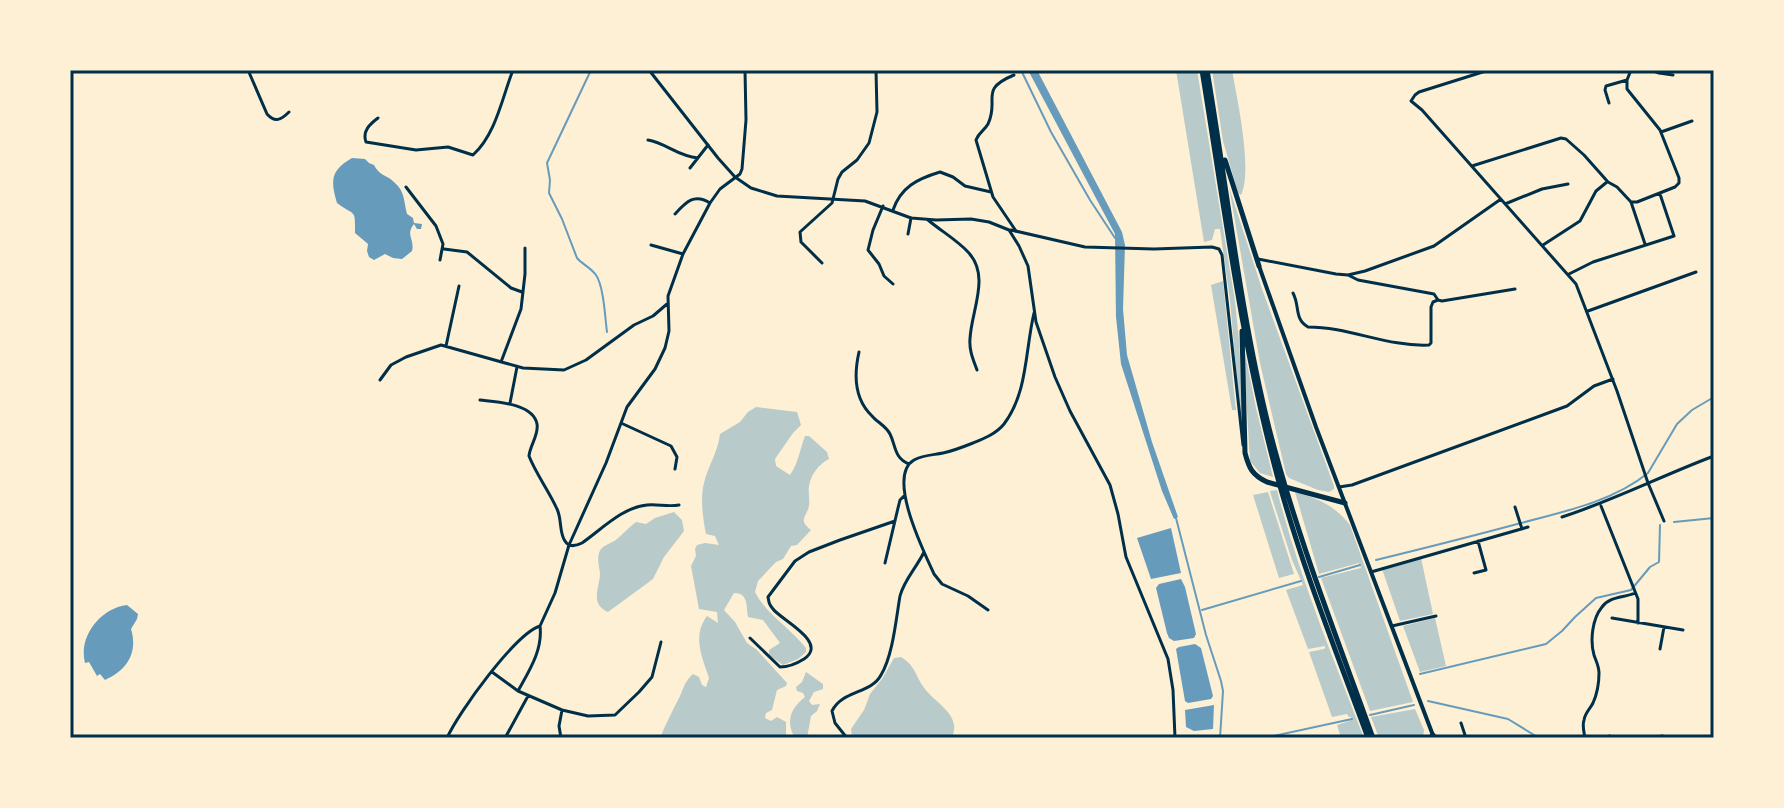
<svg xmlns="http://www.w3.org/2000/svg" width="1784" height="808" font-family="Overpass,sans-serif">
  <style>
    .green { fill: #b9caca }
    .water { fill: #669bbc }
    .lines { fill: none; stroke-linecap: round; stroke-linejoin: round }
    .stream { stroke: #669bbc; stroke-width: 2 }
    .minor { stroke: #003049; stroke-width: 3 }
    .tertiary { stroke: #003049; stroke-width: 3 }
    .secondary { stroke: #003049; stroke-width: 4 }
    .motorway { stroke: #003049; stroke-width: 5 }
    .neatline { fill: none; stroke: #003049; stroke-width: 3 }
  </style>
  <rect width="100%" height="100%" fill="#fdf0d5"/>
  <path class="green" d="M1176,70H1197L1235,301L1239,340L1244,434L1241,426L1230,300L1220,229H1215L1212,240L1204,242Z
    M1212,70H1232C1237,99 1253,170 1241,195L1238,193L1223,141Z
    M1229,187L1262,289L1334,486V489L1329,492L1318,490L1289,478L1286,474L1260,363Z
    M1223,281L1234,392L1236,410H1232L1212,291L1211,285Z
    M1243,343L1256,408L1273,477L1260,473L1250,461Z
    M756,407L797,412L801,425L793,433L775,459L776,466L790,475C798,464 800,449 805,436H809L827,452L829,459C819,464 811,474 809,486C808,492 810,499 809,506C806,518 798,520 811,530L797,545L791,546L783,559L776,562L758,581L755,592C766,614 790,628 806,648V652L798,659L783,665L769,655V650L780,643L763,620L748,617C746,607 749,593 734,593L724,610L735,622L747,643L757,650L787,683L786,686L777,690L772,710L766,713L765,718L771,721L777,717L786,722V738H660C666,723 673,710 680,696C684,687 685,681 693,674L699,677L702,685L706,687L709,678C702,657 692,636 707,616L718,623L717,612L699,609L691,566L696,556L695,549L697,545L705,543L719,545L715,536L706,534C703,520 700,497 704,483C708,466 718,452 720,434L740,422L748,412Z
    M1277,490C1298,573 1333,658 1364,738H1341L1337,725L1352,720L1351,717H1349L1347,714L1332,717L1309,652L1324,649L1325,648V646L1308,649L1286,590L1303,585L1292,560L1271,495L1270,491Z
    M1268,492L1294,574L1279,578L1253,495Z
    M1295,492C1318,498 1335,506 1350,525L1413,702L1370,711L1321,578L1361,568L1359,563L1319,574Z
    M674,512L682,520L684,531L664,557L653,579L608,612C589,604 600,587 600,573C599,566 596,556 601,549C605,544 613,543 617,539C624,533 629,527 636,522L646,524L655,518Z
    M1421,558L1433,614L1400,621L1382,569Z
    M1435,618L1446,666L1420,672L1403,626Z
    M901,657C916,666 915,676 925,689C933,700 952,710 954,725C955,727 953,736 952,738H852L851,729L864,710L870,694L882,679L894,658Z
    M806,672L823,684V689L814,692L809,701L812,705L820,704L817,711L811,716L807,738H795C785,721 791,708 805,697L803,693L797,691L796,687L802,682Z
    M1415,709L1424,730L1423,738H1379L1371,717Z"/>
  <path class="water" d="M1028,70H1037L1122,232L1125,245L1123,309L1127,355L1152,442L1178,517L1174,519L1162,491L1121,364L1116,317L1115,234Z
    M352,158L365,159L369,163L374,165C379,176 388,175 395,183C405,191 404,203 407,214L413,218L414,223L422,224L421,229H417L414,224C405,235 415,239 412,251L402,259L393,258L385,254L374,260L369,257L367,251L368,244L355,233C355,208 356,217 337,203C330,180 331,170 352,158Z
    M1171,528L1181,573L1151,579L1137,538Z
    M1181,579L1185,587L1196,634L1194,638L1174,641L1169,638L1167,633L1156,588L1159,584Z
    M127,605L138,614L137,619L131,629C138,652 128,670 105,680L100,674L97,676L89,662L85,663C78,636 101,608 127,605Z
    M1195,644L1201,648L1213,696L1211,699L1188,703L1185,701L1176,649L1179,647Z
    M1214,705L1213,729L1194,731L1186,727L1185,710Z"/>
  <g class="lines">
    <path class="stream" d="M591,70L547,163L550,180L549,193L562,219L577,258C582,264 591,268 596,275C604,287 605,318 607,332
      M1021,70L1051,132L1090,200L1115,238
      M1176,518L1206,635L1221,681L1223,691L1220,738
      M1674,522L1714,518
      M1376,560C1425,548 1473,536 1521,523C1563,512 1614,501 1648,473L1677,424L1692,410L1714,397
      M1319,577L1360,565
      M1202,610L1301,581
      M1420,674L1546,644L1562,631L1575,617L1596,598L1631,590L1650,567L1659,562L1660,525
      M1428,701L1508,719L1539,738
      M1370,715L1414,705
      M1264,738L1352,719"/>
    <path class="minor" d="M248,70L267,114C275,123 281,120 289,112
      M1489,70L1419,92L1415,95L1411,101L1422,110L1576,284L1617,391L1648,483L1664,521
      M1651,70L1659,73L1673,75
      M1014,75C978,90 1000,99 988,124C984,131 979,132 976,140L993,197L1016,231
      M1609,103L1605,90L1606,86L1627,80
      M378,118C370,124 362,131 366,142L416,150L448,147L473,155C496,134 502,98 513,70
      M1661,132L1692,121
      M648,140C666,143 677,156 698,158
      M1472,166L1561,138L1566,139L1584,155L1608,182L1617,187L1631,202H1637L1675,187L1679,183V178L1660,130L1627,89V80L1631,70
      M690,168L708,145
      M406,187L436,226L443,244L440,260
      M1631,202L1645,244
      M1505,204L1542,189L1568,184
      M883,206L873,230L868,250L879,264L884,276L893,284
      M893,210C901,187 917,179 940,172L953,177L965,186L991,192
      M675,214C686,202 694,193 710,203
      M928,220C941,231 957,240 968,252C991,276 971,311 970,339C969,350 973,359 977,370
      M908,234L911,218
      M651,245L683,254
      M1543,245L1580,221L1596,191L1607,182
      M444,249L467,252L511,288L522,292
      M1258,259L1336,274L1348,275L1365,271L1434,246L1501,199
      M822,263L801,242L800,232L832,203L838,179L842,172L857,160L869,143L877,112L876,70
      M1569,274L1593,262L1674,236L1660,194
      M1348,275L1358,280L1434,294L1438,300L1442,301L1515,289
      M1293,293C1300,306 1294,319 1308,327C1349,327 1388,347 1429,345L1431,343V307L1433,302L1438,300
      M1588,311L1696,272
      M446,346L459,286
      M859,352C854,374 854,399 872,416C877,422 886,426 890,434C896,446 894,458 909,464
      M501,362L521,309L525,274V248
      M380,380L391,365L406,357L441,345L523,368L564,370L586,360L634,325L653,316L667,304
      M480,400C496,402 533,403 537,424C539,435 530,445 529,456C536,474 549,491 557,509C562,519 559,533 565,541C569,548 576,546 582,543C602,529 623,507 647,505C658,504 668,507 679,505
      M510,403L517,367
      M621,423L671,446L677,457L675,469
      M1339,487L1352,485L1567,406L1594,386L1613,379
      M1601,506L1638,599V623
      M1515,507L1522,529
      M1562,517C1615,500 1663,475 1714,456
      M885,563L898,508L900,500L904,496
      M1371,572L1528,527
      M1474,573L1486,570L1478,541
      M988,610L968,596L942,584L934,574C924,552 886,476 914,460C923,455 933,455 943,453C953,451 963,447 973,443C983,439 996,434 1004,424C1028,392 1025,351 1034,313
      M1612,618L1683,630
      M540,626L555,593L569,545L606,463L627,407L655,369L665,348L669,331L668,296L683,254L710,203L720,189L740,174L742,169L746,120L745,70
      M1392,626L1436,616
      M750,638L780,667C789,667 796,664 804,659C829,642 781,620 773,609C769,604 769,603 768,597L795,561L809,552L840,540L895,521
      M1660,649L1664,627
      M492,672L518,691L562,710L588,716L615,715L639,692L652,677L661,642
      M1461,723L1466,738
      M447,738C458,713 515,634 540,626C543,650 529,671 518,691
      M505,738L528,696
      M561,738L559,726L562,710
      M847,738L835,723L832,711C842,690 871,694 881,675C893,655 896,619 900,596C904,580 917,567 924,552
      M1585,738C1584,732 1582,726 1584,720C1585,713 1590,709 1593,703C1597,694 1599,682 1599,673C1599,666 1596,661 1594,655C1590,641 1592,619 1602,607C1610,596 1624,598 1635,593
      M1603,738L1610,736L1612,738
      M1652,738L1662,736L1669,738"/>
    <path class="tertiary" d="M649,70L718,158L735,177L751,188L777,196L865,201L911,218L936,220L971,219L989,222L1009,230L1019,246L1028,266L1036,322L1055,377L1070,411L1110,485L1118,514L1126,557L1168,659L1173,690L1175,738
      M1011,230L1085,247L1154,249L1212,247L1219,249L1222,255L1243,445"/>
    <path class="secondary" d="M1259,266L1316,427L1434,738"/>
    <path class="motorway" d="M1202,70C1224,205 1241,342 1277,475C1301,564 1336,651 1368,738
      M1207,70C1227,188 1240,312 1269,428C1296,534 1336,635 1373,738
      M1225,160L1259,266
      M1242,331L1245,453C1249,468 1252,475 1267,482L1345,503
      M1430,738L1433,735"/>
  </g>
  <rect width="1784" height="808" fill="none" stroke="#fdf0d5" stroke-width="144"/>
  <rect x="72" y="72" width="1640" height="664" class="neatline"/>
</svg>
